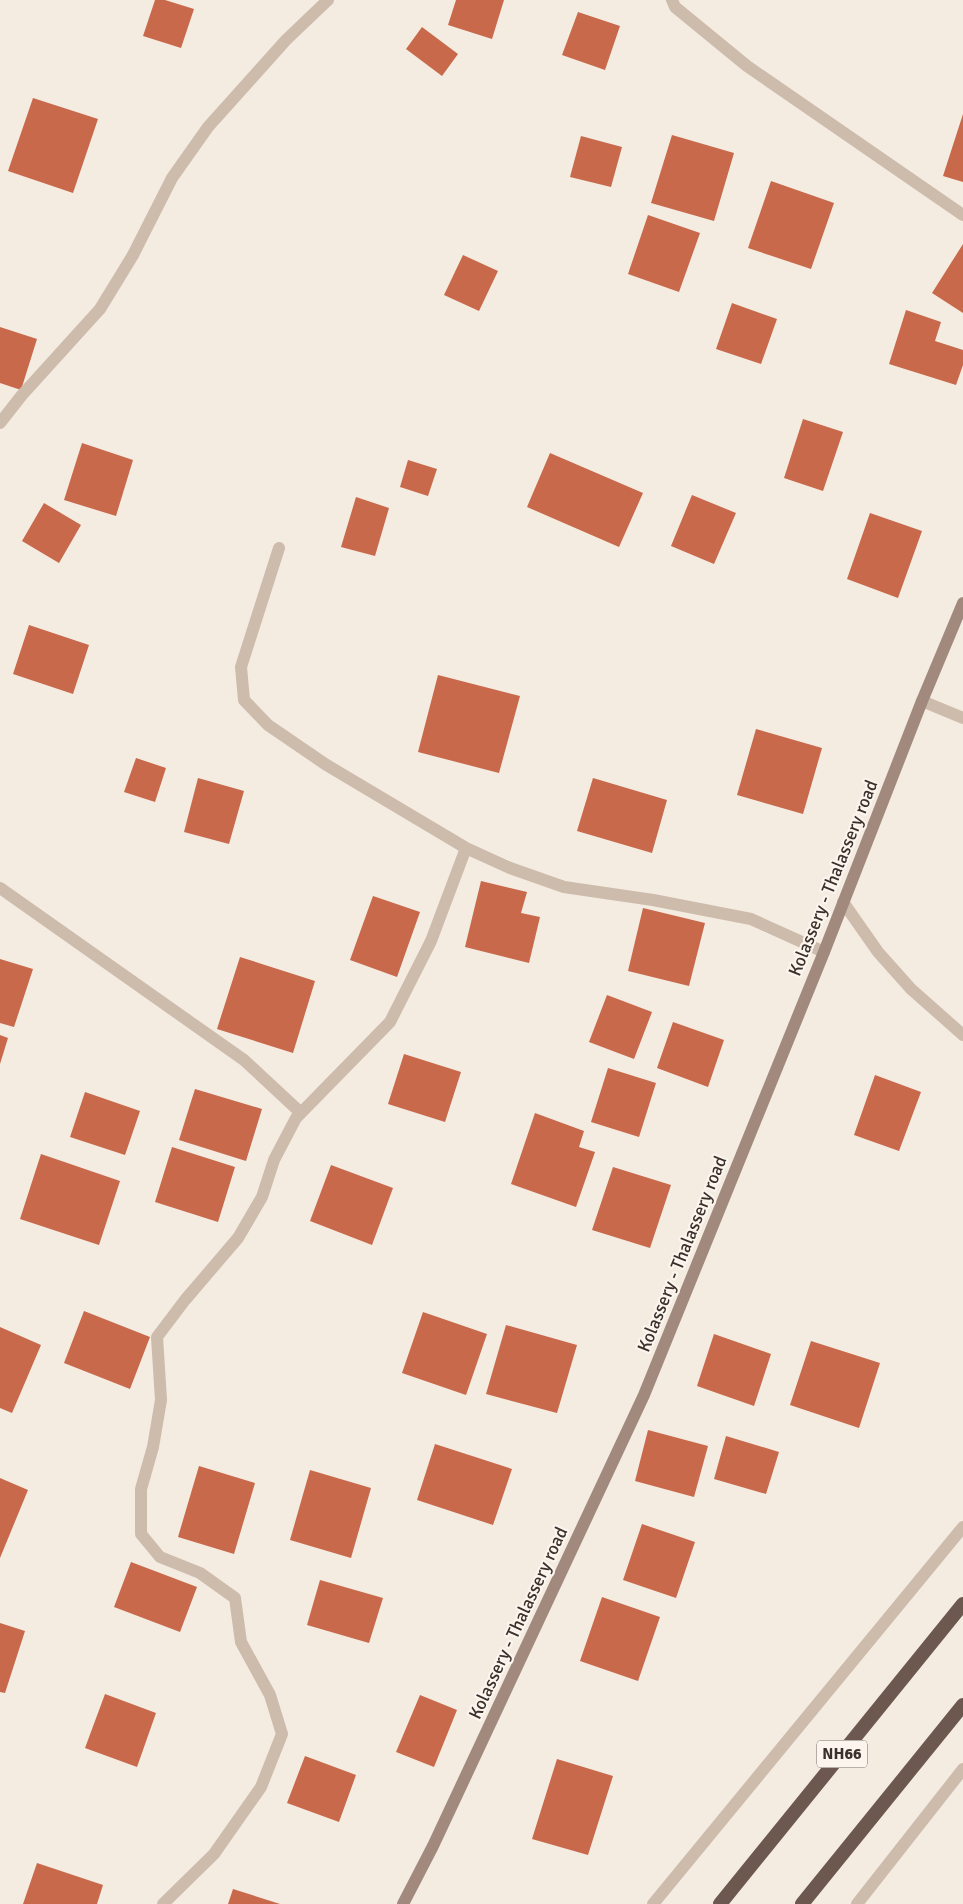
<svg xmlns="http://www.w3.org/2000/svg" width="963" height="1904" font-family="Signika,sans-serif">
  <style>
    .building { fill: #c8694b }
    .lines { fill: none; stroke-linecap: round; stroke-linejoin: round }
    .minor { stroke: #cdbbac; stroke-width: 12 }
    .tertiary { stroke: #cdbbac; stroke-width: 12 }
    .secondary { stroke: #a18a7d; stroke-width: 12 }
    .trunk { stroke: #6c584f; stroke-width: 14 }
    .labels { text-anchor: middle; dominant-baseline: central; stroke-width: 4.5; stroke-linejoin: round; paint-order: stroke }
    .shield { fill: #fbf5ee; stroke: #756b66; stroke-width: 1 }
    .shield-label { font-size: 16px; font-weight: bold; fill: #3b302b }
    .street-label { font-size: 18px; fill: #3b302b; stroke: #fbf5ee }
  </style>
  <rect width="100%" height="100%" fill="#f4ebe1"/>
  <path class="building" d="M155,0H165L194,9L181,48L143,36Z
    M456,0H504L492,39L448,25Z
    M578,12L620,26L605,70L562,55Z
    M422,27L458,54L442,76L406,49Z
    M33,98L98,119L73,193L8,171Z
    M963,114V182L943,176Z
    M672,135L734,153L714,221L651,203Z
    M581,136L622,147L611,187L570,177Z
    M771,181L834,203L811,269L748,248Z
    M648,215L700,233L679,292L628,274Z
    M963,244V313L932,293Z
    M463,255L498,271L479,311L444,295Z
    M732,303L777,319L761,364L716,349Z
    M906,310L941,322L935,341L963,350V365L956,385L889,364Z
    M0,327L37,339L21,390L0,383Z
    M803,419L843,432L823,491L784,478Z
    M82,443L133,460L116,516L64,500Z
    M550,453L643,493L619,547L527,507Z
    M408,460L437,469L428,496L400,487Z
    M692,495L736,513L714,564L671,546Z
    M356,497L389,508L375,556L341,547Z
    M44,503L81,525L59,563L22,541Z
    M870,513L922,531L898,598L847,579Z
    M29,625L89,645L73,694L13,674Z
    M438,675L520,696L499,773L418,752Z
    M756,729L822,748L803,814L737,795Z
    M136,758L166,768L155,802L124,792Z
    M198,778L244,791L229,844L184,832Z
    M593,778L667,800L652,853L577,831Z
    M481,881L527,892L521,913L540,917L529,963L465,947Z
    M373,896L420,912L397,977L350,960Z
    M643,908L705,923L689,986L628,971Z
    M240,957L315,981L293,1053L217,1029Z
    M0,959L33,969L14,1027L0,1023Z
    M607,995L652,1012L634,1059L589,1042Z
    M673,1022L724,1040L708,1087L657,1068Z
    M0,1035L8,1038L0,1064Z
    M404,1054L461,1072L445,1122L388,1104Z
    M608,1068L656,1083L639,1137L591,1122Z
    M875,1075L921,1092L899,1151L854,1135Z
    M195,1089L262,1109L246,1161L179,1140Z
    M85,1092L140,1111L125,1155L70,1137Z
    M535,1113L584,1131L579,1147L595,1152L576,1207L511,1184Z
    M172,1147L235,1167L218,1222L155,1202Z
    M41,1154L120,1181L99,1245L20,1219Z
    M331,1165L393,1188L372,1245L310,1221Z
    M613,1167L671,1185L650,1248L592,1230Z
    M84,1311L150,1337L130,1389L64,1363Z
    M423,1312L487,1334L466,1395L402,1373Z
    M506,1325L577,1345L557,1413L486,1394Z
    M0,1327L41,1345L12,1413L0,1408Z
    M714,1334L771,1354L754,1406L697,1386Z
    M811,1341L880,1363L859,1428L790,1405Z
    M648,1430L708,1446L694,1497L635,1481Z
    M726,1436L779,1452L766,1494L714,1479Z
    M435,1444L512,1469L493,1525L417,1500Z
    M199,1466L255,1483L234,1554L178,1537Z
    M310,1470L371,1488L351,1558L290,1540Z
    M0,1478L28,1490L0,1558Z
    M642,1524L695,1542L676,1598L623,1580Z
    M131,1562L197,1587L180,1632L114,1607Z
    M320,1580L383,1598L369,1643L307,1625Z
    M602,1597L660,1617L638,1681L580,1661Z
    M0,1623L25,1631L5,1693L0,1692Z
    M105,1694L156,1713L137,1767L85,1748Z
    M420,1695L457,1710L434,1767L396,1752Z
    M305,1756L356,1775L339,1822L287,1803Z
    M557,1759L613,1776L588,1855L532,1839Z
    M37,1863L103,1885L97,1904H23Z
    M233,1889L280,1904H228Z"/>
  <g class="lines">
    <path class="minor" d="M672,0L675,7L747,66L963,215
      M0,423L22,395L100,309L133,255L172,178L208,127L286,40L328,0
      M279,548L241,667L244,700L268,725L325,764L466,848L510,868L564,887L653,900L751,919L824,952
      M922,701L963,718
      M0,888L244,1060L301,1113
      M843,902L878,952L911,989L963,1035
      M163,1904L214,1854L261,1787L282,1734L270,1695L241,1642L235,1598L200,1573L160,1557L141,1534V1489L153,1447L161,1400L157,1337L185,1300L238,1238L262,1197L274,1160L296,1118L390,1022L431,941L466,848"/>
    <path class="tertiary" d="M653,1904L963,1527
      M857,1904L963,1769"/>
    <path class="secondary" d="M403,1904L433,1846L644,1395L824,952L922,701L963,603"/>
    <path class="trunk" d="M720,1904L963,1604
      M802,1904L963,1705"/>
  </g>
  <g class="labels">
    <rect class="shield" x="817" y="1740.5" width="50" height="27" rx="4"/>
    <g class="shield-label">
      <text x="842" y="1754">NH66</text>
    </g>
    <g class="street-label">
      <text transform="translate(833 878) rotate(-68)">Kolassery - Thalassery road</text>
      <text transform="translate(682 1254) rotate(-68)">Kolassery - Thalassery road</text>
      <text transform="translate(518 1623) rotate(-65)">Kolassery - Thalassery road</text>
    </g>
  </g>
</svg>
